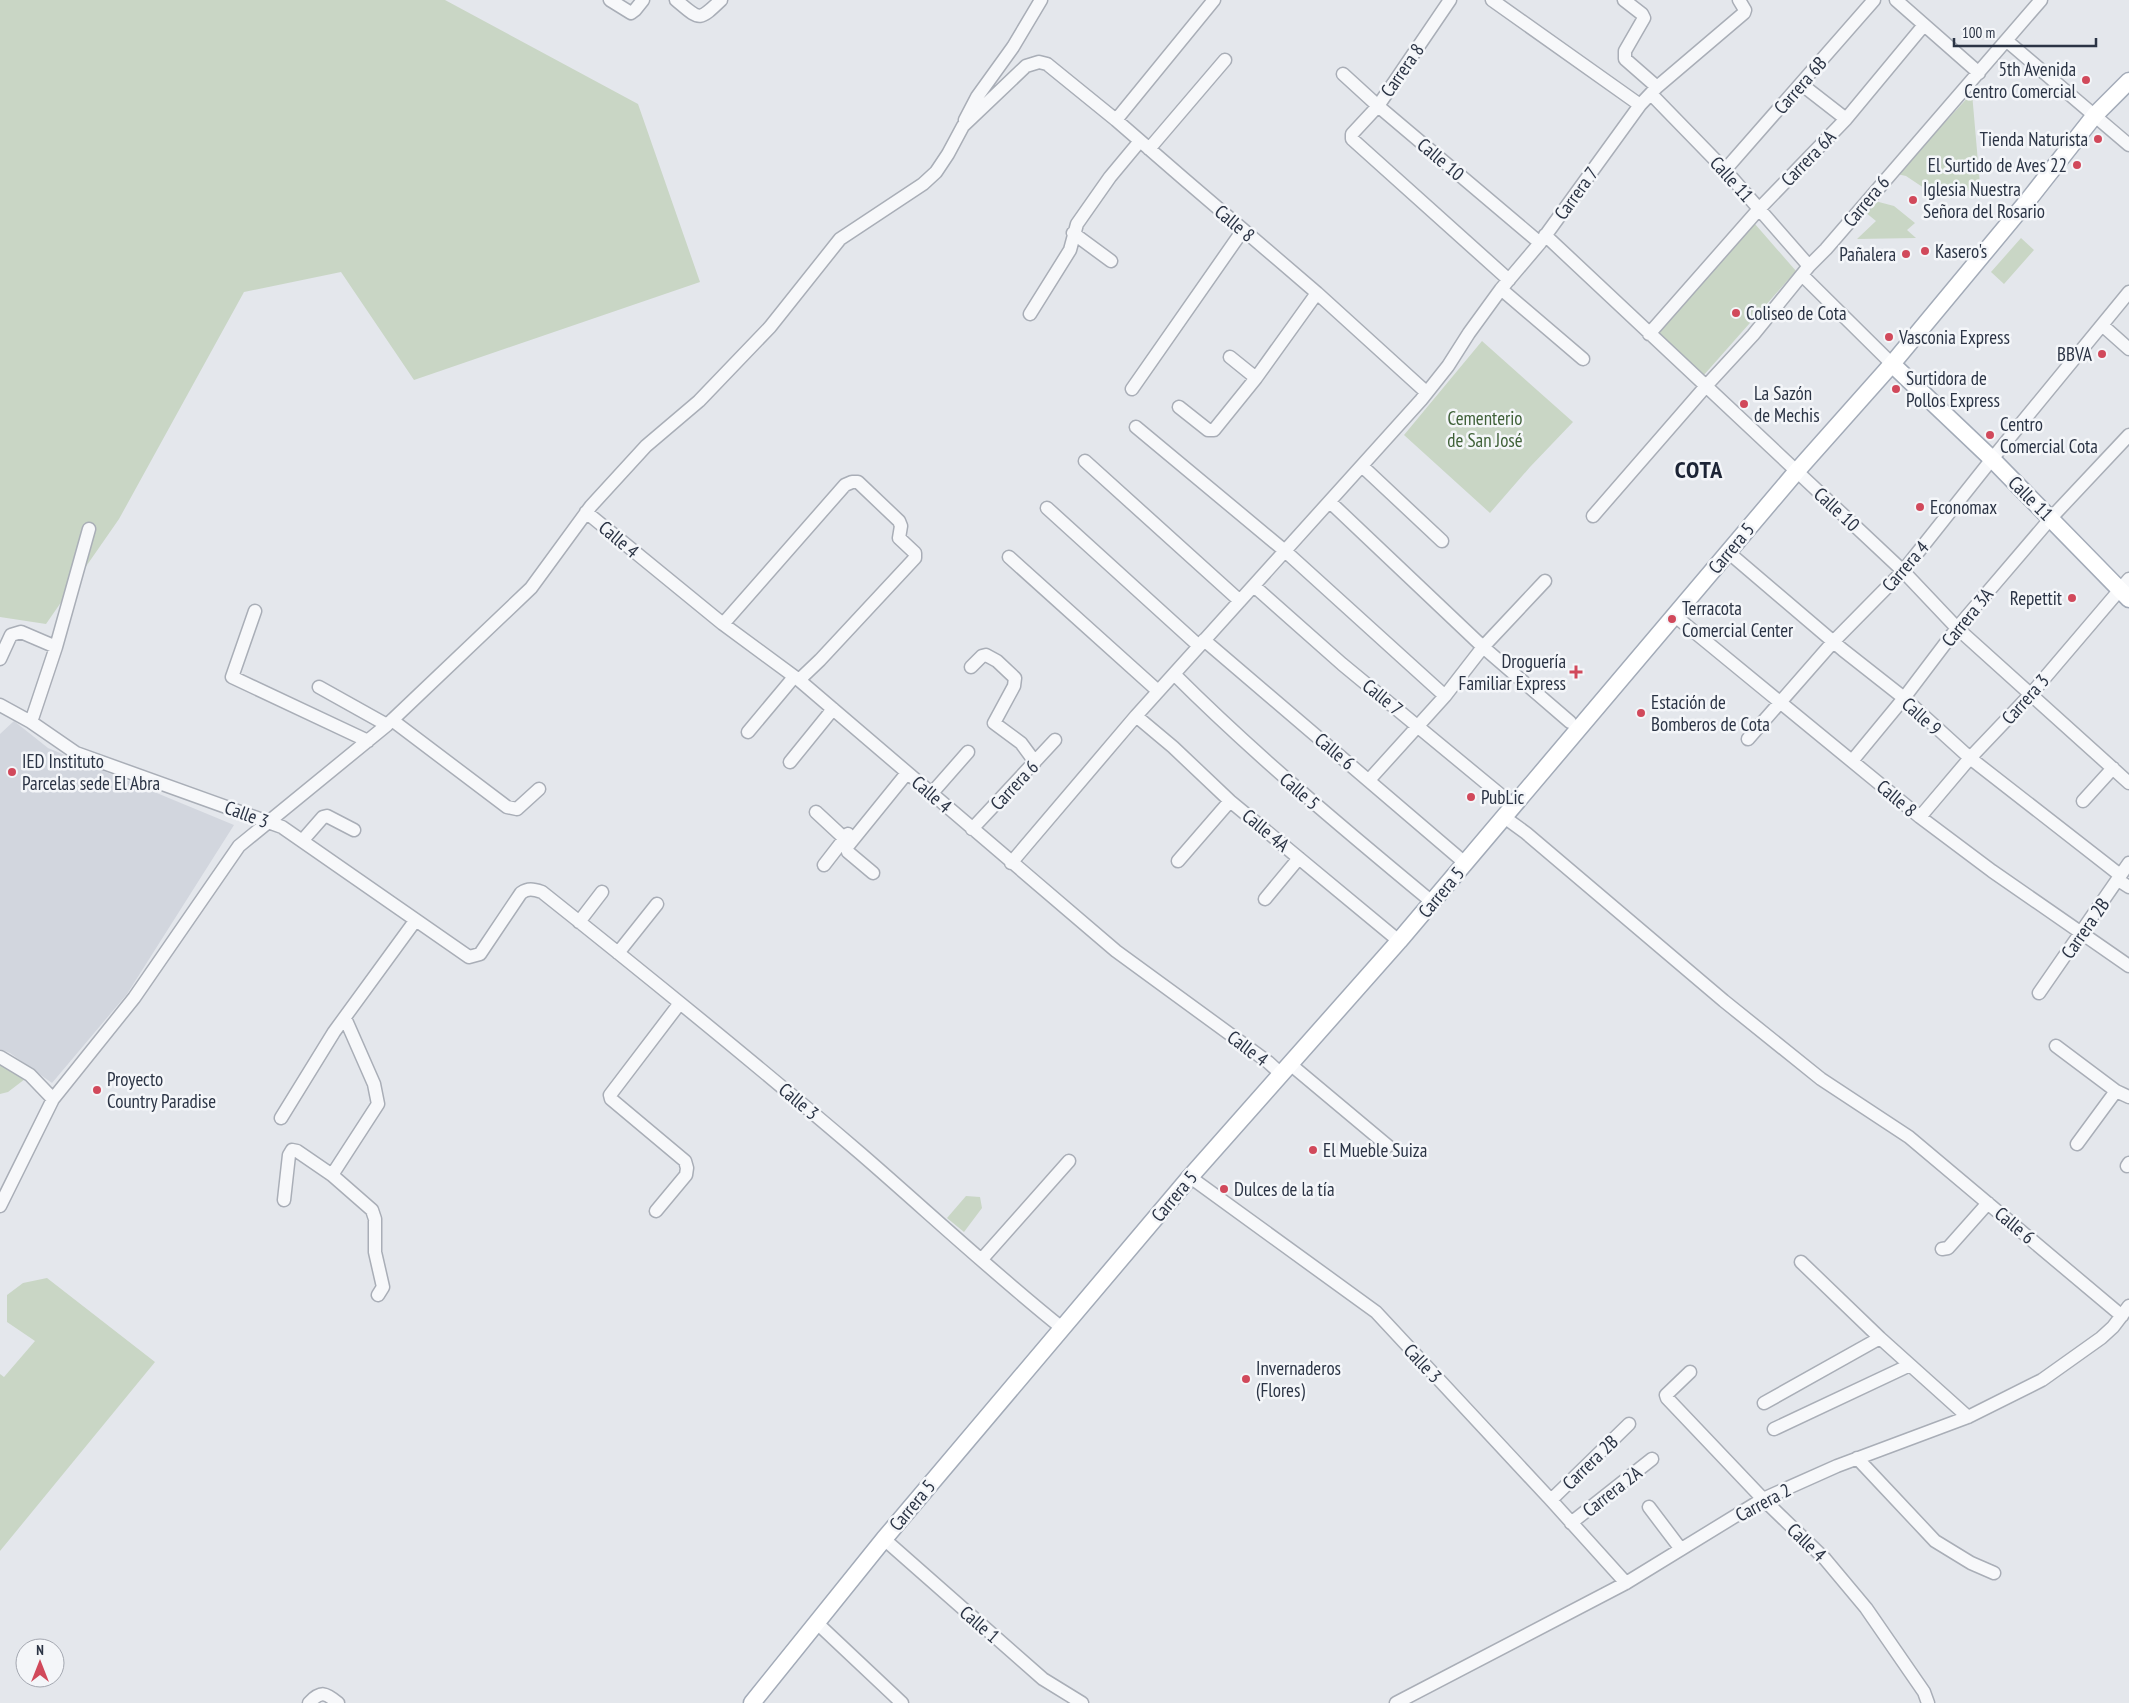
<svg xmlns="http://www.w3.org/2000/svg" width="2129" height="1703" font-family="'PT Sans Narrow',sans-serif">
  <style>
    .built { fill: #d2d6de }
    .green { fill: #c9d6c5 }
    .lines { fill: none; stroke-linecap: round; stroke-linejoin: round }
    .minor-casing { stroke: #a9aeb7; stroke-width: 15 }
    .major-casing { stroke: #a3abb8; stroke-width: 19 }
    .minor { stroke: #f7f8fa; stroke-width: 12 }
    .major { stroke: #fff; stroke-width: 16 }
    .poi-dot { fill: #d1495b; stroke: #f4f6f9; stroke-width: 2 }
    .labels { text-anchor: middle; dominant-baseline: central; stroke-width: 5; stroke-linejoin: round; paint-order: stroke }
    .poi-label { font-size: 19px; fill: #2b3445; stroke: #f4f6f9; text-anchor: start }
    .street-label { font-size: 19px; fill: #2b3445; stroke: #f4f6f9 }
    .park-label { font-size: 19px; fill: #3f6138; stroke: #f4f6f9 }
    .district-label { font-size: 24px; font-weight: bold; letter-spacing: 1px; fill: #1d2536; stroke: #f4f6f9 }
  </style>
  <rect width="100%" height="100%" fill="#e4e7ec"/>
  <path class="built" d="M14,721L48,748L234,825L127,994L52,1083L10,1053L0,1049V734Z"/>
  <path class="green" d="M0,0H445L638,104L700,282L414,380L341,272L244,292L119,519L46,624L0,617Z
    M1972,93L1980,185L1951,199L1938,182L1927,190L1906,176L1897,174Z
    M1875,201L1894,206L1915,223L1907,230L1916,238L1857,239L1876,221L1865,212Z
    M1755,224L1796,271L1703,376L1658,332Z
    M2021,238L2034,250L2004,284L1991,272Z
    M1482,341L1573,422L1530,467L1490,513L1404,435Z
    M0,1060L25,1079L8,1092L0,1094Z
    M966,1196L980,1197L982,1208L964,1232L947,1218Z
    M47,1278L155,1362L0,1551V1374L4,1377L35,1341L7,1322V1295L23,1283Z"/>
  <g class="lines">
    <g class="minor-casing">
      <path id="minor" d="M610,0L631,13L635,10L643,0
        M676,0C700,20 698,22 721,0
        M1450,0L1378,106L1352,134V139L1509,280
        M1492,0L1640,105
        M1624,0L1642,14L1644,18L1625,51V59L1657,87
        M1896,0L1979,73
        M2007,41L2129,145
        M1343,74L1378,106L1540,243
        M1801,84L1846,119
        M1652,95L1725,170L1809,266
        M965,120L977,97L1013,47L1041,0
        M1116,120L1214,0
        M1149,149L1225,60
        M1725,170L1874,0
        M1073,233L1111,261
        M1545,235L1903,571L1957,628L2129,783
        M1802,275L1892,364
        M1501,289L1583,359
        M1030,314L1070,250L1077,224L1110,177L1140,141
        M2102,325L2129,349
        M1649,334L1759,209L1846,119L1924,25
        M1230,357L1256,378
        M1132,389L1243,230
        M1179,407L1208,430H1214L1256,378L1317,293
        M1136,427L1285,551L1445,696
        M1085,461L1240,601
        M1362,466L1442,541
        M1330,502L1483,647L1570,722
        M1047,508L1199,646
        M586,512L723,624L799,680L1116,951L1268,1062L1281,1074
        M1593,516L1706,386L1753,335L1809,266L1826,249L2041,0
        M1728,552L1843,650L1904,698L1970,758L2120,875
        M1009,557L1158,691
        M1254,586L1342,664L1514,806
        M255,611L232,677L368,741
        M1675,616L1920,817L1992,871L2129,966
        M723,624L845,485L852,482H858L899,521L901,526L899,538L915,553V558L820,660L799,680
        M1204,640L1465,863
        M0,659L11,635L21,632L56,647
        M971,667L982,656L986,655L997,661L1015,678L1014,686L994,723L1021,743L1035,762
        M1174,674C1255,755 1344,829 1432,902
        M319,687L387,725
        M0,705L31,722L76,753L282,827L469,957L480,954L521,893C528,888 533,889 542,892C649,977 756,1064 860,1153C927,1211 992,1272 1062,1328
        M1136,716L1173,747L1230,801L1399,941
        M392,720L507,807L517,809L539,789
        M31,722L56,647L89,529
        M748,732L794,677
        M1748,739L1833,642L1903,571L1992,459L2129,292
        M1852,761L1904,698L1957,628L2051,518L2129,435
        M790,762L833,709
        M1369,780L1445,696L1483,647L1545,581
        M932,793L968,752
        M2083,801L2113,768
        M816,812L844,838
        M1504,817L1526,833L1724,1001L1821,1079L1909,1137L2122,1316
        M1920,817L1970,758L2031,694L2129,579
        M972,829L1055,740
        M302,841L323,817L327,816L354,830
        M1178,861L1230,801
        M1011,863L1136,716L1421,400L1448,366L1469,333L1501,289L1540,243L1640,105L1657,87L1744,13L1745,10L1739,0
        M824,865L848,834
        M873,873L848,852L847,847L907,773
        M2118,880L2129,887
        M1265,899L1299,858
        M579,922L602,892
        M618,953L657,904
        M2039,993L2129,863
        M2056,1046L2116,1091L2129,1097
        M0,1057L30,1075L53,1099
        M1290,1064L1388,1146
        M281,1118L334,1032L415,921
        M2077,1144L2116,1091
        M2127,1166L2129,1163
        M332,1175L378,1104L374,1084L345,1018
        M1190,1177L1376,1312L1551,1500L1626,1583
        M284,1200L289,1155L292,1150L297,1151L332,1175L372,1210L375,1219V1252L383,1287L378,1295
        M0,1206L53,1099L134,998L239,846L387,725L531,588L591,506L646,446L699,401L770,327L840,239L923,184L936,172L948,154L963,126L1026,66L1039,62L1047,64L1116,120L1184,179L1317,293L1426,392
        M656,1211L686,1175L687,1168L685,1161L611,1099L610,1095L680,1003
        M1942,1249L1948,1248L1988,1203
        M982,1259L1069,1161
        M1801,1262L1880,1338L1968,1417
        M1690,1372L1666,1395L1667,1398L1763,1499L1825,1559L1866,1608L1924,1692L1928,1703
        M1764,1403L1880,1338
        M1774,1429L1910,1365
        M1857,1458L1935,1541L1971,1563L1994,1573
        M1551,1500L1629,1424
        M1649,1507L1680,1548
        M1571,1523L1652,1459
        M884,1539L1043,1679L1082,1703
        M817,1623L902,1703
        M309,1703C321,1690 326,1693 338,1703
        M1396,1703L1626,1583L1763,1499L1837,1466L1968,1417L2042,1380L2101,1338L2113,1327L2129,1306"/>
    </g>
    <g class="major-casing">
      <path id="major" d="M1892,364L1992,459L2129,599
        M752,1703L884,1539L1190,1177L1399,941L1796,472L1892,364L2029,199L2095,115L2129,81"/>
    </g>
    <use href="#minor" class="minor"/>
    <use href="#major" class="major"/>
  </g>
  <g class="poi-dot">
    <circle cx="2086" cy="80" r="5"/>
    <circle cx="2098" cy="139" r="5"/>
    <circle cx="2077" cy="165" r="5"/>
    <circle cx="1913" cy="200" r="5"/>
    <circle cx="1925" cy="251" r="5"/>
    <circle cx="1906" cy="254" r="5"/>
    <circle cx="1736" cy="313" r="5"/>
    <circle cx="1889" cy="337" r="5"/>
    <circle cx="2102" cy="354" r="5"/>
    <circle cx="1896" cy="389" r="5"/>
    <circle cx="1744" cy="404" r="5"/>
    <circle cx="1990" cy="435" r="5"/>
    <circle cx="1920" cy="507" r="5"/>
    <circle cx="2072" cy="598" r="5"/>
    <circle cx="1672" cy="619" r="5"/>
    <path d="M1573.5 664.5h5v5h5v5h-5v5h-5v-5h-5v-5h5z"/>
    <circle cx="1641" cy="713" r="5"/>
    <circle cx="12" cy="772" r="5"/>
    <circle cx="1471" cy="797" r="5"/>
    <circle cx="97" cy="1090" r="5"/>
    <circle cx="1313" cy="1150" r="5"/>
    <circle cx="1224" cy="1189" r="5"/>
    <circle cx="1246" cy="1379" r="5"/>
  </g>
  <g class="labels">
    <g class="poi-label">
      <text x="2076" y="69" text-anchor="end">5th Avenida<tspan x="2076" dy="22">Centro Comercial</tspan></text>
      <text x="2088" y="139" text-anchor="end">Tienda Naturista</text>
      <text x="2067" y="165" text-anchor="end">El Surtido de Aves 22</text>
      <text x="1923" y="189">Iglesia Nuestra<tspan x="1923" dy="22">Señora del Rosario</tspan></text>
      <text x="1935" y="251">Kasero's</text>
      <text x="1896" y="254" text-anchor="end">Pañalera</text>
      <text x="1746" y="313">Coliseo de Cota</text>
      <text x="1899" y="337">Vasconia Express</text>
      <text x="2092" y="354" text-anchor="end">BBVA</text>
      <text x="1906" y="378">Surtidora de<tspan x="1906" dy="22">Pollos Express</tspan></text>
      <text x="1754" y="393">La Sazón<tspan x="1754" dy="22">de Mechis</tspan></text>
      <text x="2000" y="424">Centro<tspan x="2000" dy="22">Comercial Cota</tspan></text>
      <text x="1930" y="507">Economax</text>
      <text x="2062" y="598" text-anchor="end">Repettit</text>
      <text x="1682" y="608">Terracota<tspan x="1682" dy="22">Comercial Center</tspan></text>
      <text x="1566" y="661" text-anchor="end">Droguería<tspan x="1566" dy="22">Familiar Express</tspan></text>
      <text x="1651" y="702">Estación de<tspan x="1651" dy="22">Bomberos de Cota</tspan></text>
      <text x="22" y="761">IED Instituto<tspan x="22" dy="22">Parcelas sede El Abra</tspan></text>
      <text x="1481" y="797">PubLic</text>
      <text x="107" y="1079">Proyecto<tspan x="107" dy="22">Country Paradise</tspan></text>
      <text x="1323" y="1150">El Mueble Suiza</text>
      <text x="1234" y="1189">Dulces de la tía</text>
      <text x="1256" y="1368">Invernaderos<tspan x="1256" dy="22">(Flores)</tspan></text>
    </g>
    <g class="street-label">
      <text transform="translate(1402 70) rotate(-55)">Carrera 8</text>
      <text transform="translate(1800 85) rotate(-49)">Carrera 6B</text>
      <text transform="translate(1808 158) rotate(-46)">Carrera 6A</text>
      <text transform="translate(1441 159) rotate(40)">Calle 10</text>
      <text transform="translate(1732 179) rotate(48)">Calle 11</text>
      <text transform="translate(1576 193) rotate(-54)">Carrera 7</text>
      <text transform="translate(1866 201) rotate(-50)">Carrera 6</text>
      <text transform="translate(1235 223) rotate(40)">Calle 8</text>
      <text transform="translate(2031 498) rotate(45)">Calle 11</text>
      <text transform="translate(1837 509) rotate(43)">Calle 10</text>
      <text transform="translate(619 539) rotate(40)">Calle 4</text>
      <text transform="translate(1731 548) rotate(-50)">Carrera 5</text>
      <text transform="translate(1905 566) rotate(-49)">Carrera 4</text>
      <text transform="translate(1967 617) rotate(-51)">Carrera 3A</text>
      <text transform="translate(1383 697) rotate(39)">Calle 7</text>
      <text transform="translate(2025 699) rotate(-48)">Carrera 3</text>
      <text transform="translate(1922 716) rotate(42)">Calle 9</text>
      <text transform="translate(1335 751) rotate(40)">Calle 6</text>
      <text transform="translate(1014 785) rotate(-47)">Carrera 6</text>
      <text transform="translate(1300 791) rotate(41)">Calle 5</text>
      <text transform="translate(932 794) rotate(41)">Calle 4</text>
      <text transform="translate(1897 798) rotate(40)">Calle 8</text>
      <text transform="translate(247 814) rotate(20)">Calle 3</text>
      <text transform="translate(1266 830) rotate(40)">Calle 4A</text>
      <text transform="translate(1441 892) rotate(-50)">Carrera 5</text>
      <text transform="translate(2085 928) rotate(-55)">Carrera 2B</text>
      <text transform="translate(1248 1048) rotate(37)">Calle 4</text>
      <text transform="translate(799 1101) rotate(40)">Calle 3</text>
      <text transform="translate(1174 1196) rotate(-50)">Carrera 5</text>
      <text transform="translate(2015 1225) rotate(40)">Calle 6</text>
      <text transform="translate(1423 1363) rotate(47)">Calle 3</text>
      <text transform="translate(1590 1462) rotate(-44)">Carrera 2B</text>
      <text transform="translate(1612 1491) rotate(-38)">Carrera 2A</text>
      <text transform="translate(1763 1502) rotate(-28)">Carrera 2</text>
      <text transform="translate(912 1505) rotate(-50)">Carrera 5</text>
      <text transform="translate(1807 1542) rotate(44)">Calle 4</text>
      <text transform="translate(980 1624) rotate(41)">Calle 1</text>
    </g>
    <g class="park-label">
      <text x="1485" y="418">Cementerio<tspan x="1485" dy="22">de San José</tspan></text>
    </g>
    <g class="district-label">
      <text x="1699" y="469">COTA</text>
    </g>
  </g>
  <g transform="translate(40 1663)"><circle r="24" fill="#f4f6f9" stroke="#a4a8b1"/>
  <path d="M0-4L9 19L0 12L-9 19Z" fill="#d1495b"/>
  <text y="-8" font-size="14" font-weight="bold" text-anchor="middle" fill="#2b3445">N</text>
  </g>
  <path d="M1954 38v8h142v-8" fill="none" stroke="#2b3445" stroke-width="2.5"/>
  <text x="1962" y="38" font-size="15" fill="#2b3445" stroke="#f4f6f9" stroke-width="4" paint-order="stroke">100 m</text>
</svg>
